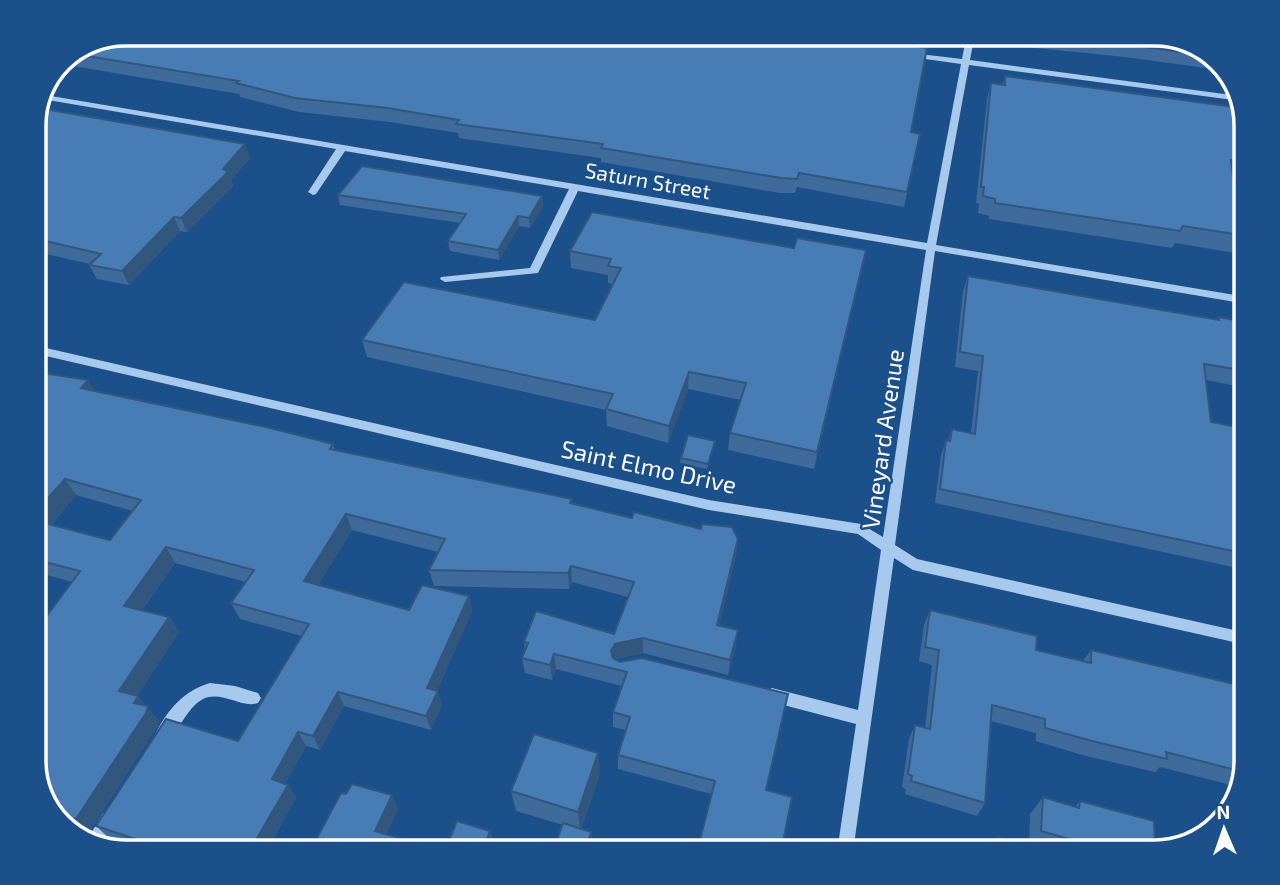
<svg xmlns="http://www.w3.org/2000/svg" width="1280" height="885" font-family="'Exo 2',sans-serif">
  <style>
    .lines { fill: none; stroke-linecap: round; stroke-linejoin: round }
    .minor { fill: #a7c9ed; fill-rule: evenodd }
    .wall { fill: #3e6b9c; fill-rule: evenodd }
    .shaded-wall { fill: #32577f }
    .building { fill: #487cb5; stroke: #32577f; stroke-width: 2 }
    .labels { text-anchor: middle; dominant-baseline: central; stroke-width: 5; stroke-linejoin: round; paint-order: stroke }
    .far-street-label { font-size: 21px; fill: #fff; stroke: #1b508b }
    .street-label { font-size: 24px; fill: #fff; stroke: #1b508b }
    .rim { fill: none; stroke: #fff; stroke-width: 3.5 }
  </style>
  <rect width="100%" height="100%" fill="#1b508b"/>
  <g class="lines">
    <path class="minor" d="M967,33H975L970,60L1239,96L1241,101L969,65L936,245L1247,297V304L935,251L895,545L917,559L1247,633V645L913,570L894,558L853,852H837L856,724L772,702L767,700L764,695L767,690L772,688L858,710L881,550L858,534L709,510L33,353V345L709,500L861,524L883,537L926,250L578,191L538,273L445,282L440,279L441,277L530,268L569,189L345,151L316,194L313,195L308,192L336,149L42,99L45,95L927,243L961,64L911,57L907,55L911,53L962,59Z
      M210,683L235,686L258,693L261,698L258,703C242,709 222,690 203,699C186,708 179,734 164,740L159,738L156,733C167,710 185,690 210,683Z
      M109,811L115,813L117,819L102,845L87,840L103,813Z"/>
  </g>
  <path class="wall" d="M125,33H940L939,36L929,35L911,132L920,134L904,207L797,187L795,193H780L601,162V158L459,138L458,133L390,122L299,112L240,97L239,94L73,66L69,56Z
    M998,33H1155L1206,49L1227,71L1125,57L997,44Z
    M1005,76L1247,124V181L1233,179L1237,209L1247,210V255L1175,243L1172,248L989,219V216L978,213L979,204L976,203L987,99L991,83L1003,84Z
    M33,119L250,158L231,180L233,186L187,232L180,231L129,285L97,279L89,265L90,264L33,251Z
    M338,195L542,196L543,206L530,228L519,226L499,260L450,251L448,241L460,223L340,205Z
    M794,248L866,250L814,469L728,450L730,433L741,400L688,389L668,443L607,426L606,410L367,357L362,340L595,320L613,284L608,283V275L571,268L570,251Z
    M968,276L1216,320L1218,317L1247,322V388L1206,380L1211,422L1247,429V570L935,503L941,455L946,440L948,441L952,429L971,433L978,371L955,367L963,291Z
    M33,374L40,377L93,390L333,444L335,450L572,499V503L632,518L738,539L736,555L719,625L736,645L728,675L643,653L616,659L620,662L788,694L711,794L618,769V755L626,730L613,727V712L622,686L556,669L552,680L525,673L522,658L525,650L524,642L614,634L628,597L572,582L569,589L434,586L429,570L438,552L352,530L318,585L409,610L469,596L472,611L437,691L442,705L431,730L344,706L320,750L306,746L285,784L288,785L296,798L266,852H149L109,838L96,826L238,741L302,636L240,619L231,603L246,582L175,563L142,610L169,617L179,632L137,696L159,721L157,727L89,832L66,827L45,806L46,617L72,582L33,571ZM76,495L133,511L110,540L51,525Z
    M714,446L707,469L680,463L681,458Z
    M930,610L1036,650L1083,661L1091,650L1247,760L1239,787L1160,767L1155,772L1082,755L1036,741V733L991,721L985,803L977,816L905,794L906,789L902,787L909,739L915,725L925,728L932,665L919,661L924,625Z
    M600,773L581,829L591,832L593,852H553L563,825L516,811L511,791Z
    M1043,797L1075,807L1080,801L1155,852H1043L1037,850V852H991L992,845L997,837L1029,847L1030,814Z
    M398,809L386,834L445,851L490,831L494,843L490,852L325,850L317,838Z"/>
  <path class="shaded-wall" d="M245,144L250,158L231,180L233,186L187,232L181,218Z
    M542,196L543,206L530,228L529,218Z
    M518,216L519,226L499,260L498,250Z
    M174,217L180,231L129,285L122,271Z
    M866,250L862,267L814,469L817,452Z
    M689,372L688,389L668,443L669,426Z
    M88,380L97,397L81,388Z
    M65,479L76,495L42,535L33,524V515Z
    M346,514L352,530L311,597L304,581Z
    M738,539L736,555L716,640L717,625Z
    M166,547L175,563L134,621L124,606Z
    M571,566L572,582L569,589L568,573Z
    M469,596L472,611L432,703L427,688Z
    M169,617L179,632L131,706L119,691Z
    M738,630L736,645L728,675L730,660Z
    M643,638V653L615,659L612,666L611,651L615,644Z
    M554,654L556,669L552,680L550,665Z
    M438,691L442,705L431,730L426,716Z
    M338,692L344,706L320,750L313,736Z
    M138,696L159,721L157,727L89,832L76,819Z
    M298,732L306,746L280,793L272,779Z
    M598,753L600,773L580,831L578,812Z
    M288,785L296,798L266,852H249Z
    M392,795L398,809L382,844L375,831Z
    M490,831L494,843L490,852H482Z
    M591,832L593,852H585Z"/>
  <path class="building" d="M125,33H817L927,48L911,132L920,134L907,192L799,173L797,179L781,178L601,148L603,144L456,124L459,120L387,108L295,98L236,83L239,81L75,54Z
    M893,33H929L928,38Z
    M1017,33H1155L1206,49L1213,56L1129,45Z
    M1005,76L1242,108L1247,124V163L1231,160L1237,209L1247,210V236L1183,226L1180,231L995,203V199L983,196L984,187H981L991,83L1005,85Z
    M39,108L245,144L223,169L228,172L181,218L174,217L122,271L89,265L101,254L33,238V119Z
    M362,166L542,196L529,218L518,216L498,250L448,241L466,214L338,195Z
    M592,212L794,248L797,238L866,250L817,452L730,433L746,383L689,372L669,426L606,409L613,394L362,340L404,282L595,320L621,268L608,266L611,259L570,251Z
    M968,276L1219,320L1218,317L1247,322V371L1204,364L1211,422L1247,429V554L940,489L946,440L950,441L952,429L975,434L983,356L960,352Z
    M43,373L88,380L81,388L266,427L333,444L330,449L572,499L570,503L632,518L634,512L701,529L702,524L732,527L738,539L717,625L738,630L730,660L643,638L615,644L611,651L613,658L620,662L642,658L788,694L766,790L792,797L781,852H697L715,781L618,755L630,717L613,712L627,672L554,654L550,665L522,658L528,643L524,642L536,611L614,634L634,582L571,566L568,573L429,570L445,539L346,514L304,581L409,610L422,585L469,596L427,688L438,691L426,716L338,692L313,736L298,732L272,779L288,785L249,852H174L96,826L166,719L238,741L309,624L231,603L254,570L166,547L124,606L169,617L119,691L138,696L134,703L148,706L146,713L76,819L54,815L45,806L33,766V614L46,617L80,571L33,559V520L110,540L141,500L65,479L33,515V374L40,377Z
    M688,435L715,441L708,464L681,458Z
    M930,610L1037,636L1036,650L1091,663V650L1247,687V760L1243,772L1166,752L1167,759L1092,741L1045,728V719L992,705L985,803L911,781L912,776L908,774L915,725L930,729L939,650L925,647Z
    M534,734L598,753L578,812L511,791Z
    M352,784L392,795L375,831L445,851L457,821L490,831L482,852H324L329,842L317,838L341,793L346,794Z
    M1043,797L1079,808L1080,801L1154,821L1155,852H1115L1041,831Z
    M563,823L591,832L585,852H553Z
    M997,837L1037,849V852H996Z"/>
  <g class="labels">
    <g class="far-street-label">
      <text transform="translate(648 180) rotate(10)">Saturn Street</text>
    </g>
    <g class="street-label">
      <text transform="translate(882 439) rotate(-82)">Vineyard Avenue</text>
      <text transform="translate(649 466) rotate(12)">Saint Elmo Drive</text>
    </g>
  </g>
  <path d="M0 0H1280V885H0ZM125 46H1155A79 79 0 0 1 1234 125V761A79 79 0 0 1 1155 840H125A79 79 0 0 1 46 761V125A79 79 0 0 1 125 46Z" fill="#1b508b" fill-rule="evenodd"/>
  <path class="rim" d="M125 46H1155A79 79 0 0 1 1234 125V761A79 79 0 0 1 1155 840H125A79 79 0 0 1 46 761V125A79 79 0 0 1 125 46Z"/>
  <g transform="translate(1224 829) rotate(358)" stroke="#1b508b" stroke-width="5" paint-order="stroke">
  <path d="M0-5L12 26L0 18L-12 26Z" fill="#ffffff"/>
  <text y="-10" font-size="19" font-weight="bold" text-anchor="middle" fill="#ffffff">N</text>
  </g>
</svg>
